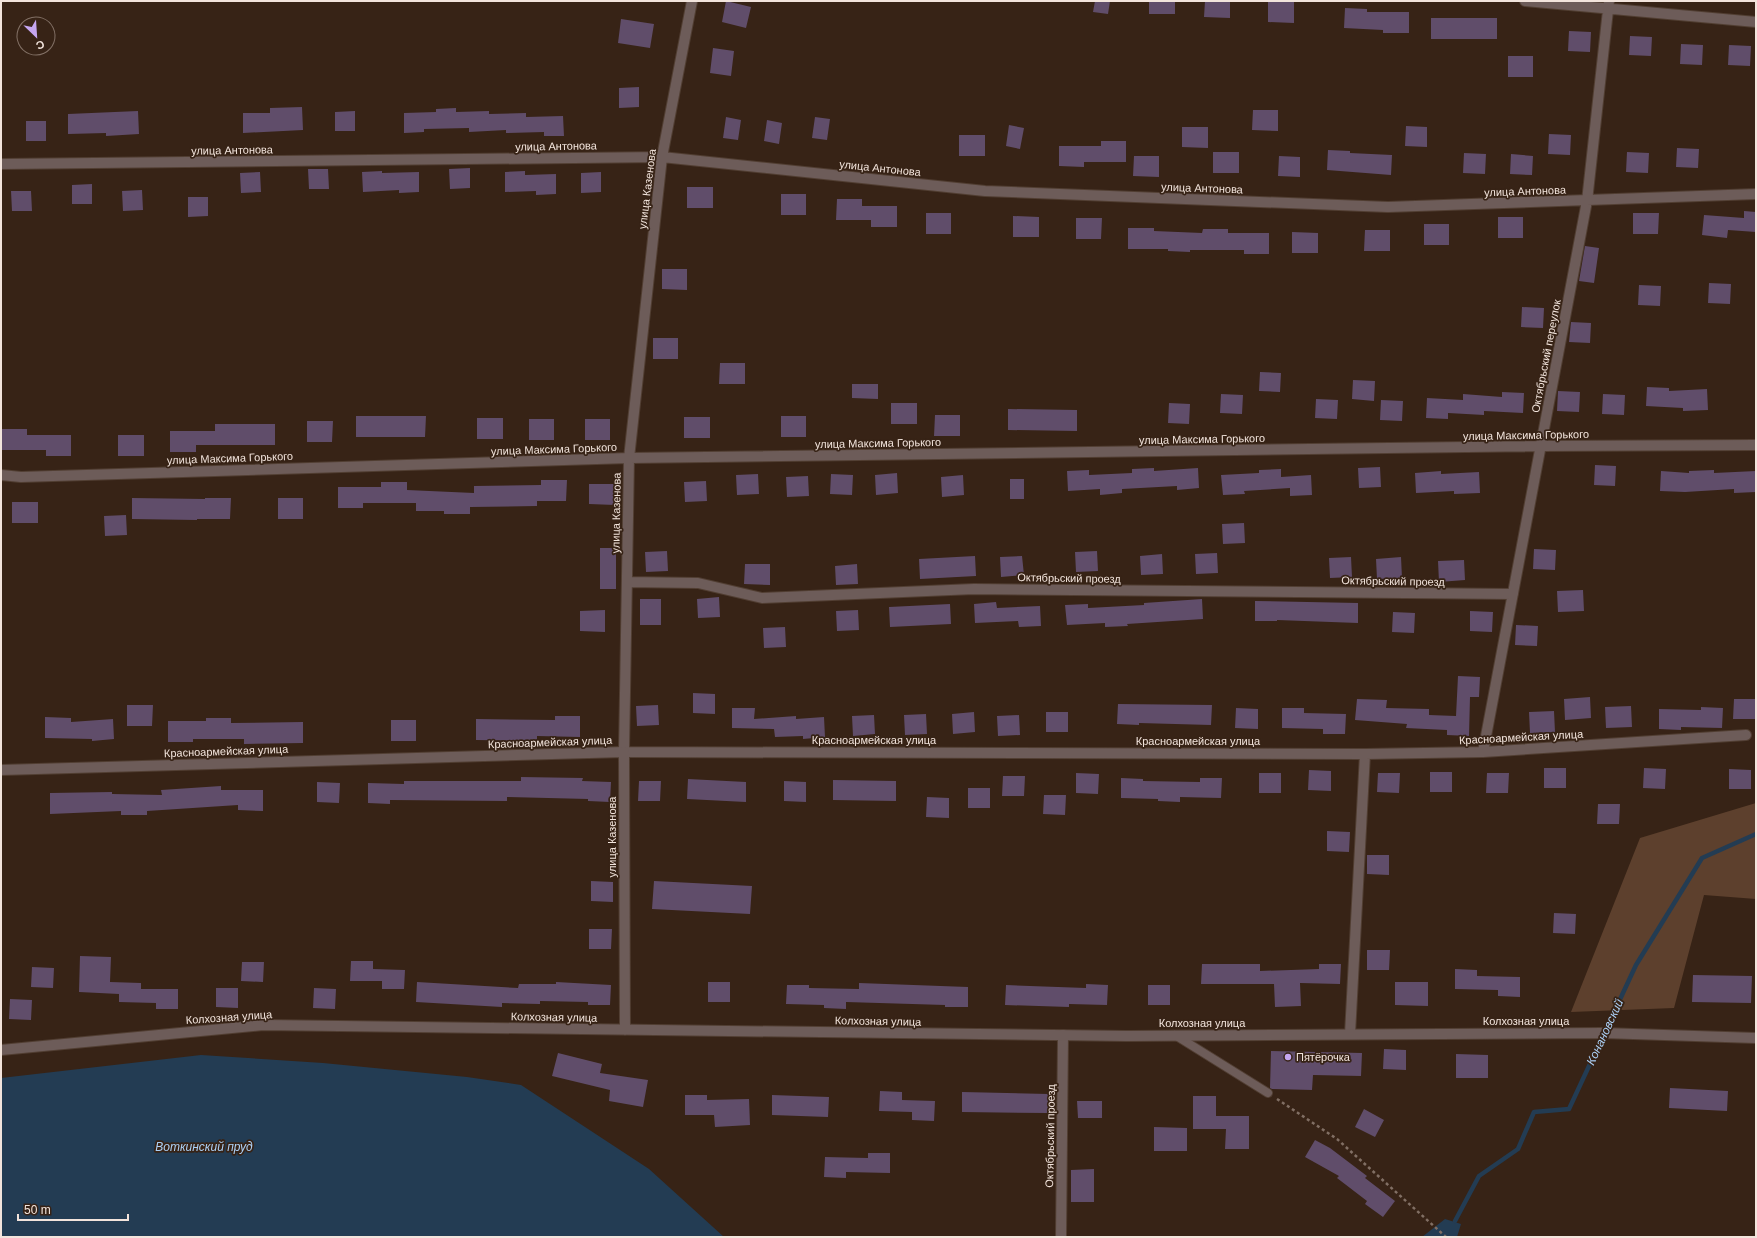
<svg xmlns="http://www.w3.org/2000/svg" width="1757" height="1238" font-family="Arial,sans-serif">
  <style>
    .green { fill: #5d402d }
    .water { fill: #233c53 }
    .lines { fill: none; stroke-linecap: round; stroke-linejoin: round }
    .stream { stroke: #233c53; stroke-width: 4.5 }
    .building { fill: #604d6a }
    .service-casing { stroke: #513e32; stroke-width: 10 }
    .minor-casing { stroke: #513e32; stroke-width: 12 }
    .tertiary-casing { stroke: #513e32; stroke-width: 12 }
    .path { stroke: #816f64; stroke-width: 2.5; stroke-dasharray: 3 3; stroke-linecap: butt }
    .service { stroke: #6d5c59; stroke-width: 8 }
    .minor { stroke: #6d5c59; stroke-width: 10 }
    .tertiary { stroke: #6d5c59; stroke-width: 10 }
    .poi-dot { fill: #c5a6f0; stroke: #372316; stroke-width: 1.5 }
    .labels { text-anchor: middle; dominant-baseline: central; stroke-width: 3.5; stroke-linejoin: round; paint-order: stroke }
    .street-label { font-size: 11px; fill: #f2e4dc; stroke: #372316 }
    .poi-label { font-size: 11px; fill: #f2e4dc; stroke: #372316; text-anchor: start }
    .water-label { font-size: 12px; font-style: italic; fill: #acd1f7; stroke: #372316 }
  </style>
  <rect width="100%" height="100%" fill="#372316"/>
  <path class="green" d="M1756,803V899L1704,895L1674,1008L1571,1012L1640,838Z"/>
  <path class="water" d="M201,1055L323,1063L467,1077L521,1085L649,1169L724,1237H1V1078Z
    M1445,1219L1461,1224L1457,1237H1422Z"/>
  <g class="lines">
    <path class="stream" d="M1455,1221L1479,1176L1518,1149L1534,1112L1569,1109L1636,965L1702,858L1756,834"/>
  </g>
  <path class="building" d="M726,1L751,7L746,28L722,22Z
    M1095,1H1110L1108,14L1093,12Z
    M1149,1H1175V14H1149Z
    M1205,1H1230V18L1204,17Z
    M1268,2H1294V23L1268,22Z
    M1345,8L1367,9V12H1409V33H1383V30L1344,28Z
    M1431,18H1497V39H1431Z
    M621,19L654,24L650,48L618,43Z
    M1569,31L1591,32L1590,52L1568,51Z
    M1630,36L1652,37L1651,56L1629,55Z
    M1681,44L1703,45L1702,65L1680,64Z
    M1729,45L1751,46L1750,66L1728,65Z
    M713,48L734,51L731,76L710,73Z
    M1508,56H1533V77H1508Z
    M639,87V107L619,108V88Z
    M302,107L303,130L243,133V113H270V108Z
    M456,108V112L489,111V114L526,113V117L563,116L564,136H544V132L506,133V130L469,132V128L424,129V132L404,133V113L436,112V109Z
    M1253,110H1278V131L1252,130Z
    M138,111L139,134L106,136V133L68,134V114Z
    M355,111V131H335V112Z
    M726,117L741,120L738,140L723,138Z
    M815,117L830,119L827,140L812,138Z
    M767,120L782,123L779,144L764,141Z
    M26,121H46V141H26Z
    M1009,125L1024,128L1020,149L1006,146Z
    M1406,126L1427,127V147L1405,146Z
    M1182,127H1208V148L1182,147Z
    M1549,134L1571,135L1570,155L1548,154Z
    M959,135H985V156H959Z
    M1101,141H1126V162H1084V167L1059,166V146H1101Z
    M1677,148L1699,149L1698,168L1676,167Z
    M1328,150L1350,151V153L1392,155L1391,175L1327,170Z
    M1213,152H1239V173H1213Z
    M1627,152L1649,153L1648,173L1626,172Z
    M1464,153L1486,154L1485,174L1463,173Z
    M1511,154L1533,156L1532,175L1510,174Z
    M1134,156H1159V177L1133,176Z
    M1279,156L1300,157V177L1278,176Z
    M470,168V188L450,189L449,169Z
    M308,169H328L329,189H309Z
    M382,171V173L419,172V192L399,193V190L363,192L362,172Z
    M525,171V175L556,174V194L536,195V191L505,192V172Z
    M260,172L261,192L241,193L240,173Z
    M601,172V192L581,193V173Z
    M92,184V204H72V185Z
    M687,187H713V208H687Z
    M142,190L143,210L123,211L122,191Z
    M11,191H31L32,211H12Z
    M781,194H806V215H781Z
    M188,197H208V216L188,217Z
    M837,199H862V206H897V227H871V220H836Z
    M1744,211L1756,212V232L1728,230L1727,238L1702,235L1704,215L1744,218Z
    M926,213H951V234H926Z
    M1633,213H1659L1658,234H1633Z
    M1013,216L1039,217V237H1013Z
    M1498,217H1523V238H1498Z
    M1076,218H1102L1101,239H1076Z
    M1424,224H1449V245H1424Z
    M1128,228H1154V231L1202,233L1203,229H1228V233H1269V254H1244V250H1190V252L1168,251V249H1128Z
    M1365,230H1390V251H1364Z
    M1292,232L1318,233V253H1292Z
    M1585,246L1599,248L1594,283L1579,281Z
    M662,269H687V290L662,289Z
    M1709,283L1731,284L1730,304L1708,303Z
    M1639,285L1661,286L1660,306L1638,305Z
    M1522,307L1544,308L1543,328L1521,327Z
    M1571,322L1591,323L1590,343L1569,342Z
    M653,338H678V359H653Z
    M720,363H745V384H719Z
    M1260,372L1281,373L1280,392L1259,391Z
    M1353,380L1375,381L1374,401L1352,399Z
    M852,384H878V399L852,398Z
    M1647,387L1669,388V391L1707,389L1708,410L1683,411V408L1646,406Z
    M1558,391L1580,392L1579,412L1557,411Z
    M1502,392L1524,393L1523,413L1484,411V415L1448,413V419L1426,418L1427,398L1463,400V394L1502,397Z
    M1221,394L1243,395L1242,414L1220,413Z
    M1603,394L1625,395L1624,415L1602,414Z
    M1316,399L1338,400L1337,419L1315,418Z
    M1381,400L1403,401L1402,421L1380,420Z
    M891,403H917V424H891Z
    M1169,403L1190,404L1189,424L1168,423Z
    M1008,409L1077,410V431L1008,430Z
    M935,415H960V436H934Z
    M356,416H426L425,437H356Z
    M781,416H806V437H781Z
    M684,417H710V438H684Z
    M477,418H503V439H477Z
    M529,419H554V440H529Z
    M585,419H610V440H585Z
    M307,421H333L332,442H307Z
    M215,424H275V445H196V452H170V431H215Z
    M2,429H27V435H71V456H46V450H2Z
    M118,435H144V456H118Z
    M1595,465L1616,466L1615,486L1594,485Z
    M1380,467L1381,487L1359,488L1358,468Z
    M1154,468V471L1198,468L1199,488L1177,490V486L1122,489V493L1100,495V489L1068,491L1067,471L1089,470V475L1132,473V469Z
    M1281,469V477L1311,475L1312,495L1290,496V488L1244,491L1245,494L1223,495L1221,475L1259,473V470Z
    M1714,470V473L1756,471V492L1734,493V489L1685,492L1660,491L1661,471L1689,473V471Z
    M1441,471V474L1479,472L1480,493L1454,494V491L1416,493L1415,473Z
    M897,473L898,493L876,495L875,475Z
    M758,474L759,494L737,495L736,475Z
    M831,474L853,475L852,495L830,494Z
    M963,475L964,495L942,497L941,477Z
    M808,476L809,496L787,497L786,477Z
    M1010,479H1024V499H1010Z
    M541,480H567L566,501H537V506L470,507V514H444V511H416V503H363V508H338V487H381V482H407V490L474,493V486L541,485Z
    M706,481L707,501L685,502L684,482Z
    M589,484H615V505L589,504Z
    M132,498L205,499V498H231L230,519H197V520L132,519Z
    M278,498H303V519H278Z
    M12,502H38V523H12Z
    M126,515L127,535L105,536L104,516Z
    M1244,523L1245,543L1223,544L1222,524Z
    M600,548H616V589H600Z
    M1534,549L1556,550L1555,570L1533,569Z
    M667,551L668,571L646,572L645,552Z
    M1097,551L1098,571L1076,572L1075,552Z
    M1217,553L1218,573L1196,574L1195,554Z
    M1162,554L1163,574L1141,575L1140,556Z
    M975,556L976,576L920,579L919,559Z
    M1022,556L1024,575L1001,577L1000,557Z
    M1351,557L1352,577L1330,578L1329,558Z
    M1401,557L1402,578L1377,579L1376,559Z
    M1464,560L1465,580L1439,582L1438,561Z
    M745,564H770V585L744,584Z
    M857,564L858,584L836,585L835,566Z
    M1583,590L1584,611L1558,612L1557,591Z
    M719,597L720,617L698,618L697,599Z
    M640,599H661V625H640Z
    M1202,599L1203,619L1127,624L1128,626L1105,627V623L1067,625L1065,605L1088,604V608L1144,605V603Z
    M1255,601L1358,603V623L1277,620V621H1255Z
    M996,602L997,608L1040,606L1041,626L1019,627L1018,621L975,623L974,604Z
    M950,604L951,624L890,627L889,607Z
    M605,610V632L580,631V611Z
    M858,610L859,630L837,631L836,611Z
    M1470,611L1493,612L1492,632L1470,631Z
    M1393,612L1415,613L1414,633L1392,632Z
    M1516,625L1538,626L1537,646L1515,645Z
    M785,627L786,647L764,648L763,628Z
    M1458,676L1480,677L1479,697H1470L1469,736L1447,735V730L1406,728L1407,724L1355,720L1357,699L1387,700L1386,708L1429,709V715L1456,716Z
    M693,693L715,694V714L693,713Z
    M1590,697L1591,718L1565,720L1564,699Z
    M1734,699H1756V719H1733Z
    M1118,704L1212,705L1211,725L1139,723V725L1117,724Z
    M127,705H153L152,726H127Z
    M658,705L659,725L637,726L636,706Z
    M1631,706L1632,727L1606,728L1605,707Z
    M1701,707L1723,708L1722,728L1681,727V730L1659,729V709L1701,710Z
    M732,708H755L754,719L796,716V719L824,717L825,737L803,739V736L775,737L774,729L732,728Z
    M1236,708L1258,709V729L1235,728Z
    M1282,708H1304V713L1346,714L1345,734H1323V729L1282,728Z
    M1554,711L1555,732L1530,733L1529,712Z
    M974,712L975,732L953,734L952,714Z
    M1046,712H1068V732H1046Z
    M926,714L927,734L905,735L904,715Z
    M874,715L875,734L853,736L852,716Z
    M1019,715L1020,735L998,736L997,716Z
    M555,716H580V737L537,736V741L476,740V719L555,720Z
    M45,717L71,718V722L113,719L114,739L92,741V739L45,738Z
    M206,718H231V723L303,722V743L244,744V739H193V742H168V721H206Z
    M391,720H416V741H391Z
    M1544,768H1566V788H1544Z
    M1644,768L1666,769L1665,789L1643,788Z
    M1729,769L1751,770V789H1729Z
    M1309,770L1331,771V791L1308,790Z
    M1430,772H1452V792H1430Z
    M1076,773L1099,774L1098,794L1076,793Z
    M1259,773H1281V793H1259Z
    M1378,773H1400L1399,793L1377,792Z
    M1487,773H1509L1508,793H1486Z
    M1003,776H1025L1024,796H1002Z
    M521,777L583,778L582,781L611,782L610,802L588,801V799L507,797V801L390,800V804L368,803V783L404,784V781H521Z
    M1121,778L1143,779V781L1200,782V778H1222L1221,798L1180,797V802L1158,801V799L1121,798Z
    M688,779L746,782V802L687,799Z
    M833,780L896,781V801L833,800Z
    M639,781H661L660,801H638Z
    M784,781L806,782V802L784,801Z
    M317,782L340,783L339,803L317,802Z
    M221,786V790H263V811L238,810V805L147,811V815H121V811L50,814V793L112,792V794L162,795L161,790Z
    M968,788H990V808H968Z
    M1044,795H1066L1065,815L1043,814Z
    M927,797L949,798V818L926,817Z
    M1598,804H1620L1619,824H1597Z
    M1327,831L1350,832L1349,852L1327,851Z
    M1367,855H1389V875L1367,874Z
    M591,881L613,882V902L591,901Z
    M654,881L752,886L750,914L652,909Z
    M1554,913L1576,914L1575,934L1553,933Z
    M589,929H612L611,949H589Z
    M1367,950H1390L1389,970H1367Z
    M80,956L111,957L110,982L141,983V989H178V1009H156V1003L119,1002V994L79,992Z
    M351,961H373V969L405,970L404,989H382V981H350Z
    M242,962H264L263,982L241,981Z
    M1202,964H1260V971L1319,969V964H1341L1340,984L1300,983L1301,1006L1275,1007L1274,984H1201Z
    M32,967L54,968L53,988L31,987Z
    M1455,969L1477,970V976L1520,977V997L1498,996V990L1455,989Z
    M1693,975L1752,976L1751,1003L1692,1002Z
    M417,982L518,988L519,984H556V982L611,985L610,1005H588V1002L540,1001V1004L502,1003V1007L416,1002Z
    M708,982H730V1002H708Z
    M1395,982H1428V1006L1395,1005Z
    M859,983L968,987V1007H945V1005L846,1002V1009L824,1008V1005L786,1004L787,985H809V988L859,989Z
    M1086,984L1108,985L1107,1005L1069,1004V1007L1005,1005L1006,985L1086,988Z
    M1148,985H1170V1005H1148Z
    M216,988H238V1008L216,1007Z
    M314,988L336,989L335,1009L313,1008Z
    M10,999L32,1000L31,1020L9,1019Z
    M1384,1049L1406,1050V1070L1383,1069Z
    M1271,1051L1362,1053L1361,1076L1313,1075L1312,1090L1272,1089L1270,1088Z
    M558,1053L602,1064L600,1073L648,1080L643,1107L609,1101L610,1090L552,1076Z
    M1456,1054L1488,1055V1078H1456Z
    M1670,1088L1728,1091L1727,1111L1669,1108Z
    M880,1091L902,1092V1100L935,1101L934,1121L912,1120V1112L879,1111Z
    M962,1092L1048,1094V1113L962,1112Z
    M685,1095H707V1100L749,1099L750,1125L715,1127L714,1115H685Z
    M772,1095L829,1097L828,1117L772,1115Z
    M1193,1096H1216V1116H1249V1149H1225L1226,1129H1193Z
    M1077,1101H1102V1118H1078Z
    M1364,1109L1384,1120L1375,1137L1355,1127Z
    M1154,1127L1187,1128V1151H1154Z
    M1315,1140L1330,1148L1367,1176L1365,1178L1395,1201L1383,1217L1365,1204L1367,1201L1337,1178L1339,1176L1305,1157Z
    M868,1153H890V1173L846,1172V1178L824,1177L825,1157L868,1158Z
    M1094,1169V1202H1071V1170Z"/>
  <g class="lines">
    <g class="service-casing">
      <path id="service" d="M1175,1035L1268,1093"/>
    </g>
    <g class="minor-casing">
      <path id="minor" d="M692,1L662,157L629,458L624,752L1365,754L1483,752L1746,735
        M1525,1L1756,22
        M1,164L662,157L985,191L1388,207L1756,194
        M1,475L21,477L629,458L1541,446L1756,445
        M627,582L698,583L762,598L974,589L1513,594
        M1483,752L1587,201L1609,1
        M1350,1034L1365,754
        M1061,1237L1063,1035"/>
    </g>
    <g class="tertiary-casing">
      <path id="tertiary" d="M1,770L624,752L625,1030
        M1,1050L263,1025L1127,1036L1603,1033L1756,1038"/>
    </g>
    <path class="path" d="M1277,1099L1337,1139L1446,1237"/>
    <use href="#service" class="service"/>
    <use href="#minor" class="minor"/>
    <use href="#tertiary" class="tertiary"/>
  </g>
  <circle class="poi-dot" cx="1288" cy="1057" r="4"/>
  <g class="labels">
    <g class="street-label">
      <text transform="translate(556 146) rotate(-1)">улица Антонова</text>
      <text transform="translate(232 150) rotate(-1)">улица Антонова</text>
      <text transform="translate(880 168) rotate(6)">улица Антонова</text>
      <text transform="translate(1202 188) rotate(2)">улица Антонова</text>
      <text transform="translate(647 189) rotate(-83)">улица Казенова</text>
      <text transform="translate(1525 191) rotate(-2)">улица Антонова</text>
      <text transform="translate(1546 356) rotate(-79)">Октябрьский переулок</text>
      <text transform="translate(1526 435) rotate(-1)">улица Максима Горького</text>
      <text transform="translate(1202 439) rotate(-1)">улица Максима Горького</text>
      <text transform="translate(878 443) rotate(-1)">улица Максима Горького</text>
      <text transform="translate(554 449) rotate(-2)">улица Максима Горького</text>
      <text transform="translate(230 458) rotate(-2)">улица Максима Горького</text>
      <text transform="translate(616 513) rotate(-89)">улица Казенова</text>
      <text transform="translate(1069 578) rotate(1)">Октябрьский проезд</text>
      <text transform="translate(1393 581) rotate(1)">Октябрьский проезд</text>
      <text transform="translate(1521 737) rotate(-3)">Красноармейская улица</text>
      <text x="874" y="740">Красноармейская улица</text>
      <text x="1198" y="741">Красноармейская улица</text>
      <text transform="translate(550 742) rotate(-2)">Красноармейская улица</text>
      <text transform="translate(226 751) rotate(-2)">Красноармейская улица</text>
      <text transform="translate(612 837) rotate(-90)">улица Казенова</text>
      <text transform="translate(229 1017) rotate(-4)">Колхозная улица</text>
      <text transform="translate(554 1017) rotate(1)">Колхозная улица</text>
      <text transform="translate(878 1021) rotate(1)">Колхозная улица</text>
      <text x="1526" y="1021">Колхозная улица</text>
      <text x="1202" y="1023">Колхозная улица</text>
      <text transform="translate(1050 1136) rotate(-89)">Октябрьский проезд</text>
    </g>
    <g class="poi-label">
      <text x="1296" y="1057">Пятёрочка</text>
    </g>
    <g class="water-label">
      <text transform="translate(1605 1032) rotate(-65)">Конановский</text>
      <text x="204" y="1147">Воткинский пруд</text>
    </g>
  </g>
  <rect width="1757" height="1238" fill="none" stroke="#f2e4dc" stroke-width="4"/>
  <g transform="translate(36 36) rotate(155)"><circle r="19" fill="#372316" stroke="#827065"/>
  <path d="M0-3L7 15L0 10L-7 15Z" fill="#c5a6f0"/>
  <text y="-6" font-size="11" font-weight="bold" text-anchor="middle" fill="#f2e4dc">С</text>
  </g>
  <path d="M18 1214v6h110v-6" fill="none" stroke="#f2e4dc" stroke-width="2"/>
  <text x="24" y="1214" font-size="12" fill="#f2e4dc" stroke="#372316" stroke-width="3" paint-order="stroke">50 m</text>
</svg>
